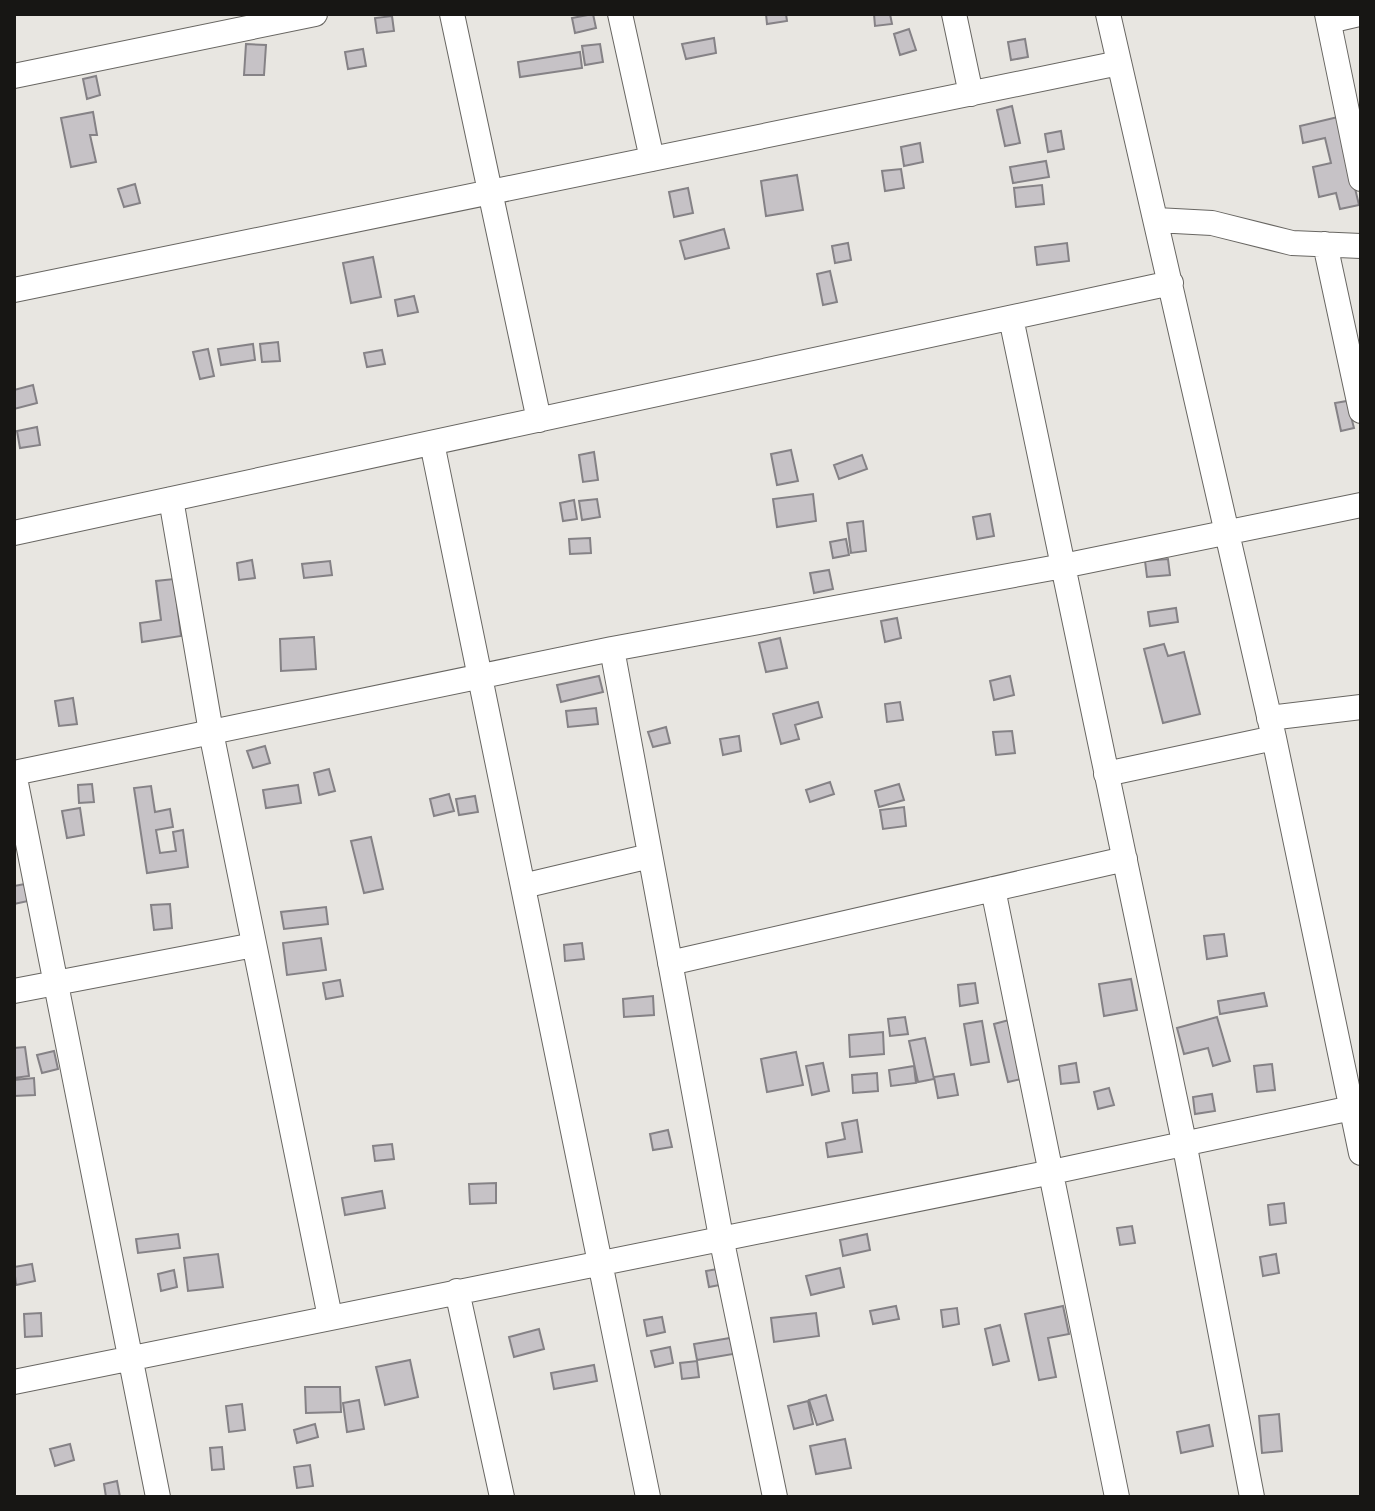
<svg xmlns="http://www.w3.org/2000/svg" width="1375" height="1511" font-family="Inter,sans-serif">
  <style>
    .building { fill: #c6c2c6; stroke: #858286; stroke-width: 2 }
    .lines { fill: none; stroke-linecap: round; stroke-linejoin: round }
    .minor-casing { stroke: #686662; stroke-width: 26 }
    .minor { stroke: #fff; stroke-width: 24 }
  </style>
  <rect width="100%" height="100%" fill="#e8e6e1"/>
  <path class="building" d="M593,14L596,28L575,33L572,18Z
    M766,14H786L787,21L767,24Z
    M874,14H890L892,24L875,26Z
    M392,16L394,31L377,33L375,18Z
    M909,29L916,50L900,55L894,34Z
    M714,38L716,53L686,59L682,44Z
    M1025,39L1028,57L1011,60L1008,42Z
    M246,44L266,45L264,75H244Z
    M600,44L603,62L585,65L582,46Z
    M363,49L366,66L348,69L345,52Z
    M580,52L582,68L520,77L518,62Z
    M96,76L100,95L87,99L83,79Z
    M1012,106L1020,143L1005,146L997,110Z
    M93,112L97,135H90L96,162L71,167L61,118Z
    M1338,117L1359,205L1340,209L1336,193L1319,197L1313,167L1331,163L1325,138L1303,143L1300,126Z
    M1061,131L1064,149L1048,152L1045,134Z
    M920,143L923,162L904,166L901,147Z
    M1046,161L1049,177L1013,183L1010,167Z
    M901,169L904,188L885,191L882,171Z
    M797,175L803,210L766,216L761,181Z
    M135,184L140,203L124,207L118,189Z
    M1042,185L1044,204L1016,207L1014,188Z
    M688,188L693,213L674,217L669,192Z
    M724,229L729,248L685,259L680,241Z
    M848,243L851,260L835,263L832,246Z
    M1067,243L1069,261L1037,265L1035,247Z
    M373,257L381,297L351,303L343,263Z
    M830,271L837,302L823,305L817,274Z
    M414,296L418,312L398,316L395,300Z
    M278,342L280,361L262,362L260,344Z
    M253,344L255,360L221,365L218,349Z
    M208,349L214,376L200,379L193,352Z
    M382,350L385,364L367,367L364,353Z
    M33,385L37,403L14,409V390Z
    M1347,401L1354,428L1341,431L1335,403Z
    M37,427L40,445L20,448L17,431Z
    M791,450L798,481L777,485L771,454Z
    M594,452L598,480L583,482L579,455Z
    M862,455L867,469L839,479L834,465Z
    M813,494L816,521L777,527L773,499Z
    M597,499L600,517L582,520L579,501Z
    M574,500L577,519L563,521L560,503Z
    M990,514L994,536L977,539L973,517Z
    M863,521L866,551L851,553L847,523Z
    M590,538L591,553L570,554L569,539Z
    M846,539L849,555L833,558L830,542Z
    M1168,559L1170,575L1147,577L1145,561Z
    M252,560L255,578L239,580L237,563Z
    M330,561L332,575L304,578L302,564Z
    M829,570L833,589L814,593L810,573Z
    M174,579L181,636L142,642L140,623L161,620L156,581Z
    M1176,608L1178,622L1150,626L1148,612Z
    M897,618L901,638L885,642L881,621Z
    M314,637L316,669L281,671L280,639Z
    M780,638L787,668L766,672L759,643Z
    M1164,644L1168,656L1184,652L1200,714L1163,723L1144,649Z
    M599,676L603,692L561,702L557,685Z
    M1010,676L1014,695L994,700L990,681Z
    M73,698L77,724L59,726L55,701Z
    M818,702L822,717L795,725L799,739L781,744L773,714Z
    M900,702L903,720L887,722L885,704Z
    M596,708L598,724L568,727L566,711Z
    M666,727L670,743L653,747L648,732Z
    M1012,731L1015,753L996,755L993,732Z
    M739,736L741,751L723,755L720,739Z
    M265,746L270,763L253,768L247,751Z
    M329,769L335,791L319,795L314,773Z
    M830,782L834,794L810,802L806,790Z
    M92,784L94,802L79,803L78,785Z
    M899,784L904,800L879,807L875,791Z
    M298,785L301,803L266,808L263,790Z
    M151,786L155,812L170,809L173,827L156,830L160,853L176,851L173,832L183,830L188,867L147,873L134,788Z
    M449,794L454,811L434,816L430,799Z
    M475,796L478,812L459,815L456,799Z
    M904,807L906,826L883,829L880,810Z
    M80,808L84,835L67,838L62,811Z
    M371,837L383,889L364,893L351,841Z
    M25,884L28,901L14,904V886Z
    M170,904L172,928L154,930L151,905Z
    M326,907L328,924L284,929L281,912Z
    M1224,934L1227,956L1207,959L1204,936Z
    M321,938L326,970L287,975L283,943Z
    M582,943L584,959L565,961L564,945Z
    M1131,979L1137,1010L1104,1016L1099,984Z
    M340,980L343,996L326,999L323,983Z
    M975,983L978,1003L960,1006L958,985Z
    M1264,993L1267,1006L1220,1014L1218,1001Z
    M653,996L654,1015L624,1017L623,999Z
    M905,1017L908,1034L890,1036L888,1019Z
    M1217,1017L1230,1061L1213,1066L1208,1048L1184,1054L1177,1028Z
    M1009,1020L1021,1079L1008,1082L994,1024Z
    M982,1021L989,1062L971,1065L964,1024Z
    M883,1032L884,1054L850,1057L849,1035Z
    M925,1038L934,1079L918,1082L909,1041Z
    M25,1047L29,1076L14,1078V1048Z
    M54,1051L58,1069L42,1073L37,1055Z
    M796,1052L803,1085L767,1092L761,1059Z
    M823,1063L829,1091L812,1095L806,1066Z
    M1076,1063L1079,1082L1061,1084L1059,1066Z
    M1272,1064L1275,1090L1257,1092L1254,1066Z
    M914,1066L916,1083L891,1086L889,1070Z
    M877,1073L878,1091L853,1093L852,1075Z
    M954,1074L958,1095L938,1098L934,1077Z
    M34,1078L35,1095L14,1096V1080Z
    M1109,1088L1114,1105L1098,1109L1094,1092Z
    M1212,1094L1215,1111L1195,1114L1193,1097Z
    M857,1120L862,1152L828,1157L826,1143L845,1139L842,1123Z
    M668,1130L672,1147L653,1150L650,1134Z
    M392,1144L394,1159L375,1161L373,1146Z
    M496,1183V1203L470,1204L469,1184Z
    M382,1191L385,1208L345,1215L342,1198Z
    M1284,1203L1286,1223L1270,1225L1268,1205Z
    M1132,1226L1135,1243L1120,1245L1117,1228Z
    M178,1234L180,1248L138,1253L136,1239Z
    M867,1234L870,1250L843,1256L840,1240Z
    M218,1254L223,1287L188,1291L184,1258Z
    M1276,1254L1279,1273L1263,1276L1260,1257Z
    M32,1264L35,1281L16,1285L14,1267Z
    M723,1268L725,1284L709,1287L706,1271Z
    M840,1268L844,1287L811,1295L806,1276Z
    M174,1270L177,1287L161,1291L158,1274Z
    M896,1306L899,1319L873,1324L870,1311Z
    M1063,1306L1069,1334L1048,1338L1056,1377L1039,1380L1025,1314Z
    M957,1308L959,1324L943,1327L941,1310Z
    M41,1313L42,1336L25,1337L24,1314Z
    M816,1313L819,1336L774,1342L771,1318Z
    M662,1317L665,1332L647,1336L644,1320Z
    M1000,1325L1009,1361L993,1365L985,1329Z
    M539,1329L544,1349L514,1357L509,1337Z
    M736,1337L739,1353L697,1360L694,1344Z
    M670,1347L673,1363L655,1367L651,1351Z
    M410,1360L418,1397L385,1405L376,1367Z
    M697,1361L699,1377L682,1379L680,1363Z
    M594,1365L597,1381L554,1389L551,1373Z
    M305,1387H340L341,1412L306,1413Z
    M826,1395L833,1420L817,1425L809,1400Z
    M359,1400L364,1429L347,1432L343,1403Z
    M808,1401L813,1424L794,1429L788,1406Z
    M242,1404L245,1430L229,1432L226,1406Z
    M1279,1414L1282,1451L1262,1453L1259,1416Z
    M315,1424L318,1437L297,1443L294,1430Z
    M1209,1425L1213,1446L1181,1453L1177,1432Z
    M845,1439L851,1468L816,1474L810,1446Z
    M70,1444L74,1460L55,1466L50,1449Z
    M222,1447L224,1469L212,1470L210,1448Z
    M310,1465L313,1486L297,1488L294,1467Z
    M117,1481L120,1497H106L104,1484Z"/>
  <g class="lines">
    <g class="minor-casing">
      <path id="minor" d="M452,14L539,420
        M620,14L652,159
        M954,14L971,94
        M1108,14L1274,738L1361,1153
        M1327,14L1361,179
        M1329,21L1359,14
        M14,76L315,14
        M1156,220L1212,223L1292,243L1361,246
        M1325,244L1361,411
        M14,290L1119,63
        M1011,318L1184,1142L1252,1497
        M432,443L648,1497
        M171,499L211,732L330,1317
        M14,533L1171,283
        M612,649L721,1237L775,1497
        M1269,718L1361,707
        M14,773L612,649L1063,566L1361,505
        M14,773L158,1497
        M1106,774L1274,738
        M523,886L650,856
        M993,889L1117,1497
        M670,963L1125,859
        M14,991L254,945
        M457,1291L502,1497
        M14,1382L1052,1172L1361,1106"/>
    </g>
    <use href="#minor" class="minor"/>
  </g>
  <rect width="1375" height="1511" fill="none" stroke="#171614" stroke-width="32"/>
</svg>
